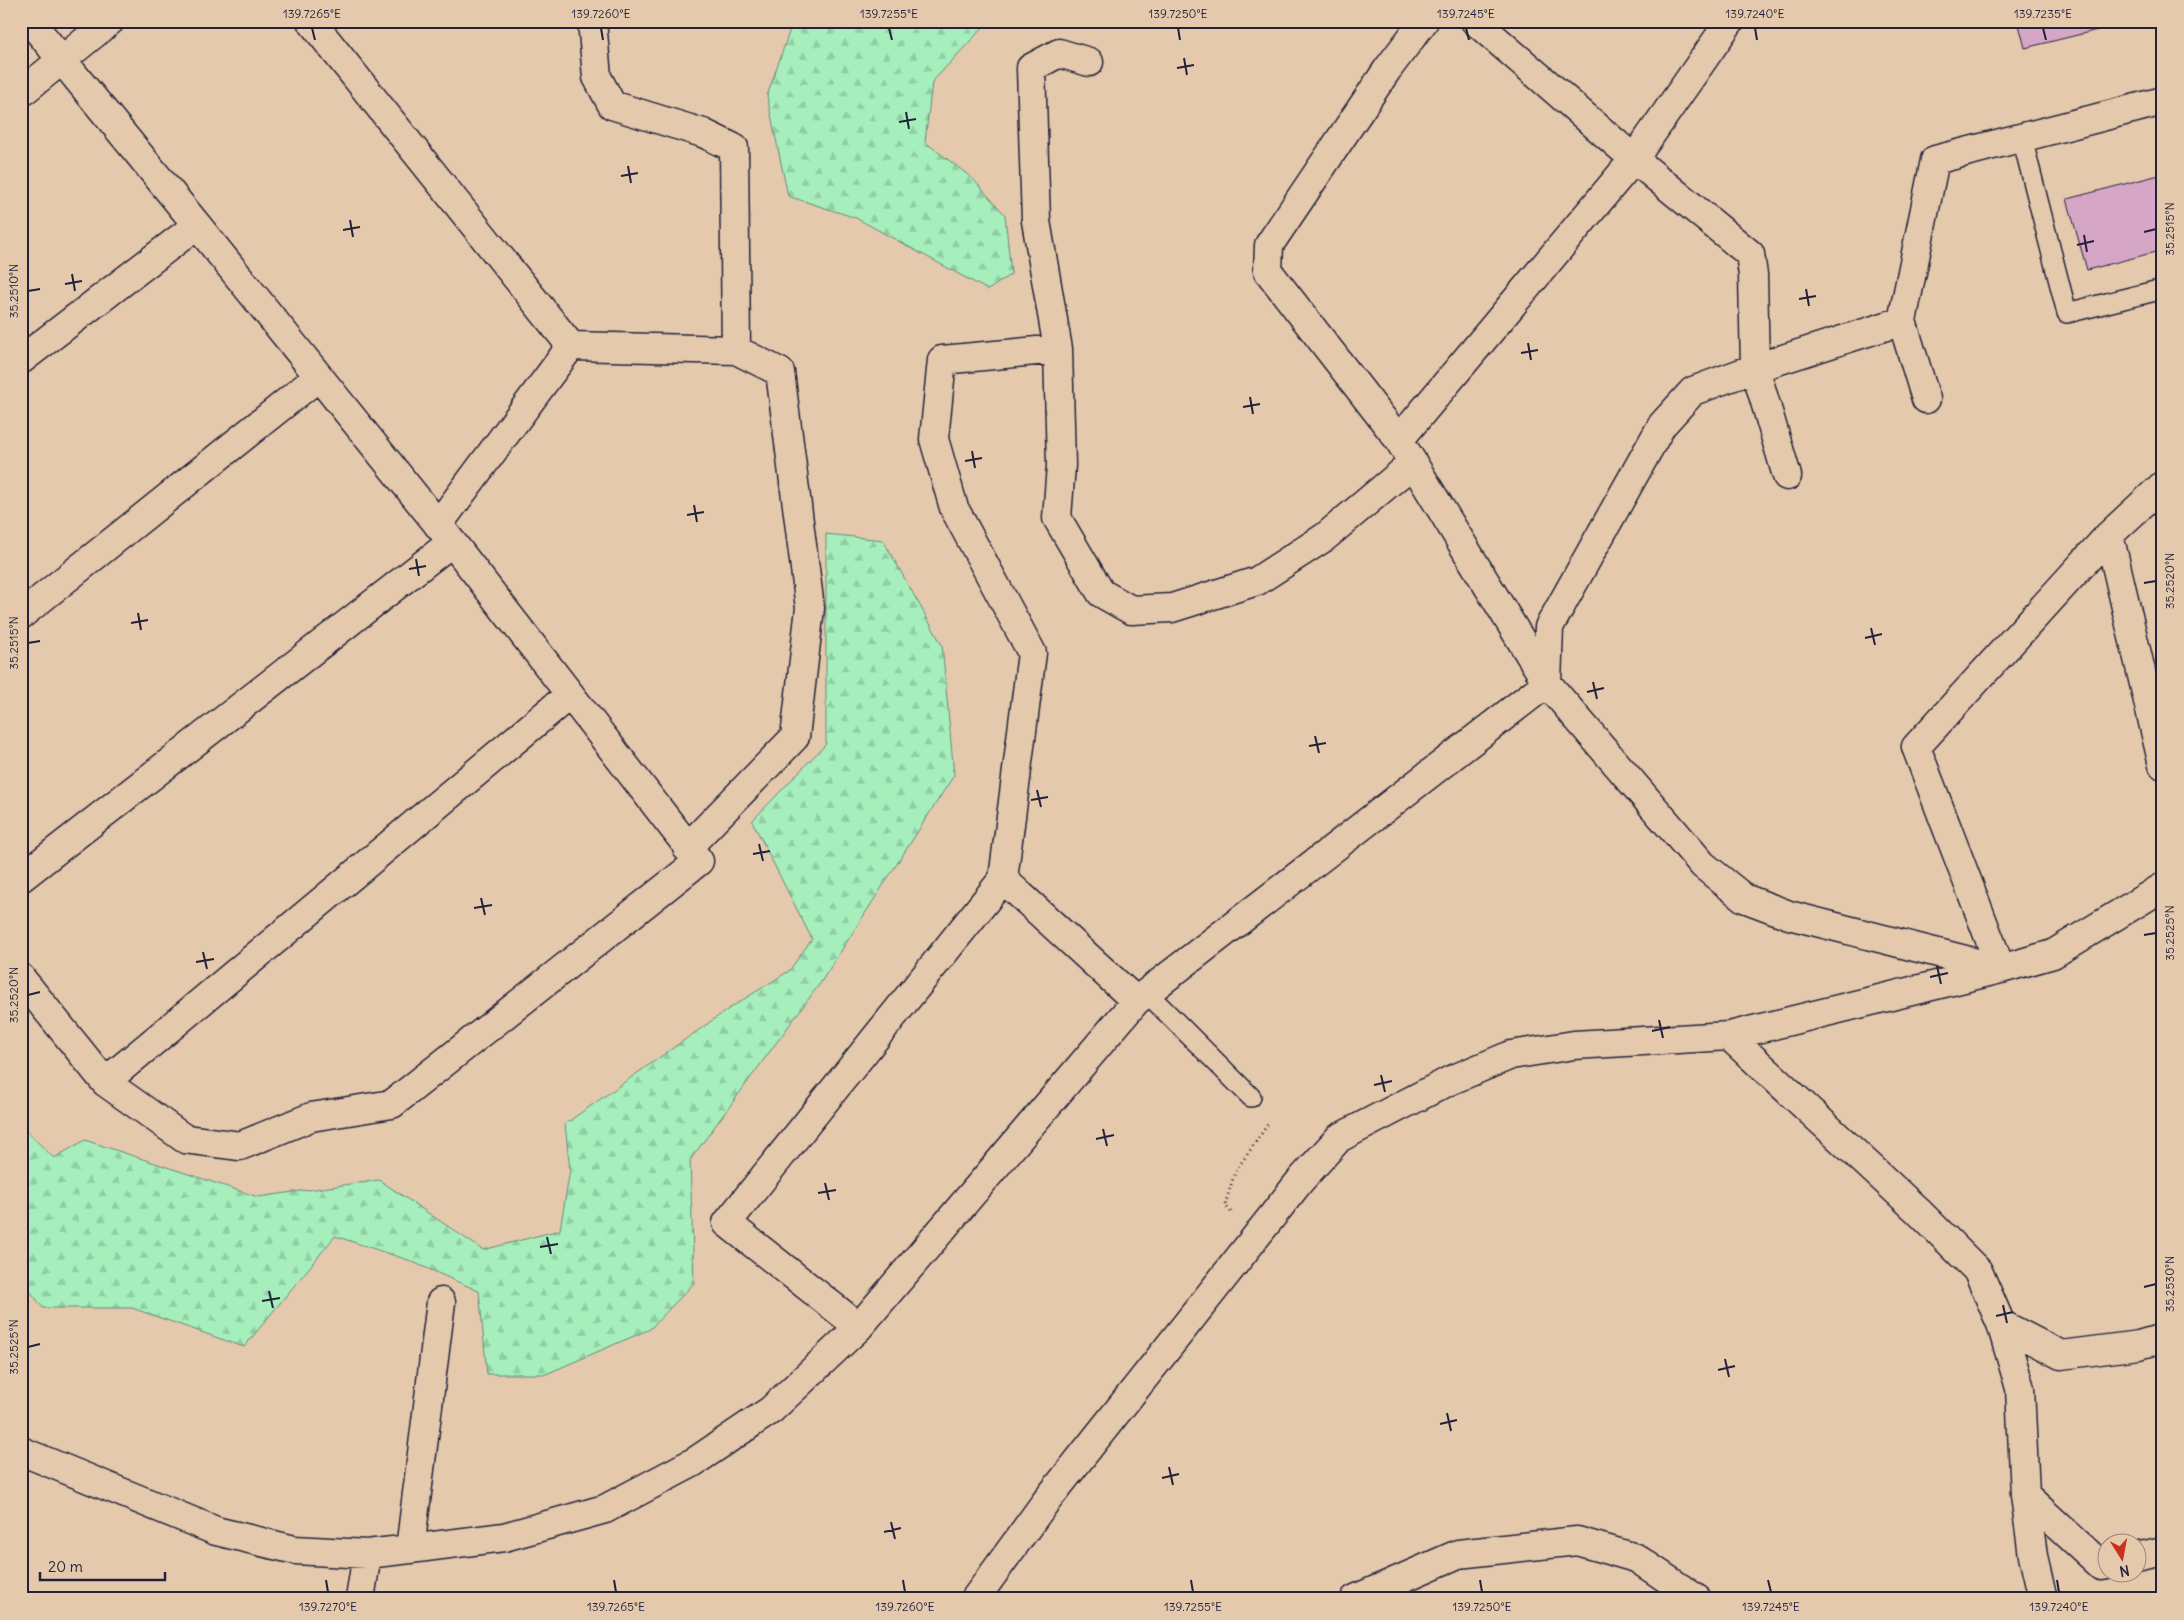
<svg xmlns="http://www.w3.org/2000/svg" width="2184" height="1620" font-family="Delius,sans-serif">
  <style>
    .forest { fill: url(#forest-firs); stroke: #64887c }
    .building { fill: #d6a6c7; stroke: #22223b }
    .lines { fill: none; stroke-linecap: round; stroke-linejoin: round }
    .lane-casing { stroke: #22223b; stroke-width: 22 }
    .street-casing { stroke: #22223b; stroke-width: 31 }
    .path { stroke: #22223b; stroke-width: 3; stroke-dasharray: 1 4; stroke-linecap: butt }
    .lane { stroke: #e5c9ac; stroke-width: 19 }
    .street { stroke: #e5c9ac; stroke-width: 28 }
    .ticks { fill: none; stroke: #22223b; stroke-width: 2 }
    .neatline { fill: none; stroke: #22223b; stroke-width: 2 }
    .ticks-label { font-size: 12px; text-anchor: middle; fill: #22223b }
  </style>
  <defs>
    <pattern id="forest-firs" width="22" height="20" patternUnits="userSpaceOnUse" patternTransform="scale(1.25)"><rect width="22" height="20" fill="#a6efbd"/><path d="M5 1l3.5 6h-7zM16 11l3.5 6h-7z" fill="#8fcda3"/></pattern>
  </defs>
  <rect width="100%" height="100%" fill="#e5c9ac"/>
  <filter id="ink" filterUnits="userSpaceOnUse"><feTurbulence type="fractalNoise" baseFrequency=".02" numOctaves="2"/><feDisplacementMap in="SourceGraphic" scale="10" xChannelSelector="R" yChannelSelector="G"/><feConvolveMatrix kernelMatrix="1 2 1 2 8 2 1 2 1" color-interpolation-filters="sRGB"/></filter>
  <g filter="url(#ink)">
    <path class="forest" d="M793,21H985L986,24L932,82L925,142L972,178L1005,215L1011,274L988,290L856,218L788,196L767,96Z
      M826,534L883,540L942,645L954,775L821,982L690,1160L694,1283L650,1329L546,1374H487L479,1291L408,1260L335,1236L244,1347L132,1308H43L21,1279V1126L54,1158L85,1140L258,1197L379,1180L483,1250L560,1230L570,1170L565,1124L730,1008L789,971L812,939L752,821L826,744Z"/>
    <path class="building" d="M2018,21H2134L2025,48Z
      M2163,174V250L2087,270L2067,199Z"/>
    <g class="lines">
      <g class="lane-casing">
        <path id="lane" d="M2022,138L2067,313L2163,289
          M1147,993L1251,1097"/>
      </g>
      <g class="street-casing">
        <path id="street" d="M311,21L571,346L438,525
          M592,21L597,77L612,105L703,133L734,148L736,350
          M1424,21L1387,70L1269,245L1268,271L1399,440L1547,683L1703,865L1744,898L1789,915L1997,968
          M1475,21L1634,159L1750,254L1753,275L1755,368L1787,476
          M1089,62L1059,53L1031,68L1036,221L1058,349L1061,465L1057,518L1101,593L1131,610L1172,608L1257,581L1325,537L1413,463
          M21,93L110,21
          M571,346L736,350L780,372L810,608L795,737L687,848
          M1058,349L942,360L934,439L954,508L1032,653L1003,879L1136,1001
          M21,360L197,225
          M1926,399L1902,321L1935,160L2163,101
          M1399,440L1634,159L1730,21
          M2109,535L2163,765
          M21,615L318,377
          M21,878L452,542
          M2001,969L1916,747L2109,535L2163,485
          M21,978L105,1082L185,1139L240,1146L311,1117L392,1104L699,861L452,542L197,225L30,21
          M1729,1036L1918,1211L1978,1271L2001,1324L2020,1388L2025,1495L2033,1556L2043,1599
          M105,1082L569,695
          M2001,1324L2061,1355L2139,1345L2163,1338
          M859,1327L727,1223L1003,879
          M21,1451L216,1531L295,1550L367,1554L410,1549L504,1537L605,1509L694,1462L771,1410L859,1327L1136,1001L1547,683L1549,627L1662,425L1693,391L1755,368L1902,321
          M2025,1495L2102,1566L2106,1565
          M410,1549L441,1302
          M2136,1557L2163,1551
          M360,1599L367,1554
          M975,1599L1044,1504L1300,1181L1339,1138L1449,1081L1511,1055L1574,1045L1729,1036L2001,969L2053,954L2163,887
          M1355,1599L1458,1554L1577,1541L1636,1558L1697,1599"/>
      </g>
      <path class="path" d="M1231,1212L1225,1205L1235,1172L1268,1124"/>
      <use href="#lane" class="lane"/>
      <use href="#street" class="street"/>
    </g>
  </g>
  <path class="ticks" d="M312,28L315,40M601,28L603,40M889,28L892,40M1178,28L1180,40M1466,28L1469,40M1755,28L1757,40M2043,28L2046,40M1184,58L1187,75M1177,68L1194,65M906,112L909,129M899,122L916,119M628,166L631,183M621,176L638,173M350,220L353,237M343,230L360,227M2144,232L2156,229M2084,235L2087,252M2077,245L2094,241M72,274L75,291M65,284L82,281M1806,289L1809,306M28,291L40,289M1799,299L1816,296M1528,343L1531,360M1521,353L1538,350M1250,397L1253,414M1243,407L1260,404M972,451L975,468M965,461L982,458M694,505L697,522M687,515L704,512M416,559L419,576M409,569L426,566M2144,583L2156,581M138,613L141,630M131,623L148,620M1871,628L1875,645M1865,638L1882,634M28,643L40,641M1593,682L1597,699M1587,692L1604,688M1315,736L1319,753M1309,746L1326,743M1037,790L1041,807M1031,800L1048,797M759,844L763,861M753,854L770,851M481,898L485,915M474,908L492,905M2144,935L2156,933M203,952L207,969M196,962L214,959M1937,966L1941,984M1930,977L1948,973M28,995L40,992M1659,1020L1663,1038M1652,1031L1670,1027M1381,1075L1385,1092M1374,1085L1392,1081M1103,1129L1107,1146M1096,1139L1114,1135M825,1183L829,1200M818,1193L836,1190M547,1237L551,1254M540,1247L558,1244M2144,1287L2156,1284M269,1291L273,1308M262,1301L280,1298M2003,1305L2007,1323M1996,1316L2013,1312M28,1347L40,1344M1725,1359L1729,1377M1718,1370L1735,1366M1447,1413L1451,1431M1440,1424L1457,1420M1169,1467L1173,1485M1162,1478L1179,1474M891,1522L895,1539M884,1532L901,1528M326,1580L328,1592M614,1580L616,1592M903,1580L905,1592M1191,1580L1193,1592M1480,1580L1482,1592M1768,1580L1771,1592M2057,1580L2059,1592"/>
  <rect width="2184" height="1620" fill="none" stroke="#e5c9ac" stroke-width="55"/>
  <g transform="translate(2122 1558) rotate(169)"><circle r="24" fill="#e5c9ac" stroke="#97867f"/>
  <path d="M0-4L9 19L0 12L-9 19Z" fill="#c8321e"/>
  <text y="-8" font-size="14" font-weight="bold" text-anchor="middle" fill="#22223b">N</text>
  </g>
  <path d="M40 1572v8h125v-8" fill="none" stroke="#22223b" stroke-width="2.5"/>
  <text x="48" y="1572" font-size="15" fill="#22223b" stroke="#e5c9ac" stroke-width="4" paint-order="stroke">20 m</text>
  <rect x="28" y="28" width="2128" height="1564" class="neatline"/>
  <g class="ticks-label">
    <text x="312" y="18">139.7265°E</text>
    <text x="601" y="18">139.7260°E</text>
    <text x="889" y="18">139.7255°E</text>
    <text x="1178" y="18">139.7250°E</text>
    <text x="1466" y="18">139.7245°E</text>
    <text x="1755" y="18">139.7240°E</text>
    <text x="2043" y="18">139.7235°E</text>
    <text transform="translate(2170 229) rotate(-90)" y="4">35.2515°N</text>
    <text transform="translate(14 291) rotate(-90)" y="4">35.2510°N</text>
    <text transform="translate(2170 581) rotate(-90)" y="4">35.2520°N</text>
    <text transform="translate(14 643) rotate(-90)" y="4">35.2515°N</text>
    <text transform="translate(2170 933) rotate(-90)" y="4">35.2525°N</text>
    <text transform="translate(14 995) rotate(-90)" y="4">35.2520°N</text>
    <text transform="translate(2170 1284) rotate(-90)" y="4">35.2530°N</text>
    <text transform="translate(14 1347) rotate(-90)" y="4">35.2525°N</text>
    <text x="328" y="1611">139.7270°E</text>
    <text x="616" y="1611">139.7265°E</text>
    <text x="905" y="1611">139.7260°E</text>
    <text x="1193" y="1611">139.7255°E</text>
    <text x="1482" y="1611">139.7250°E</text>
    <text x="1771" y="1611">139.7245°E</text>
    <text x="2059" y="1611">139.7240°E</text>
  </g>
</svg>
